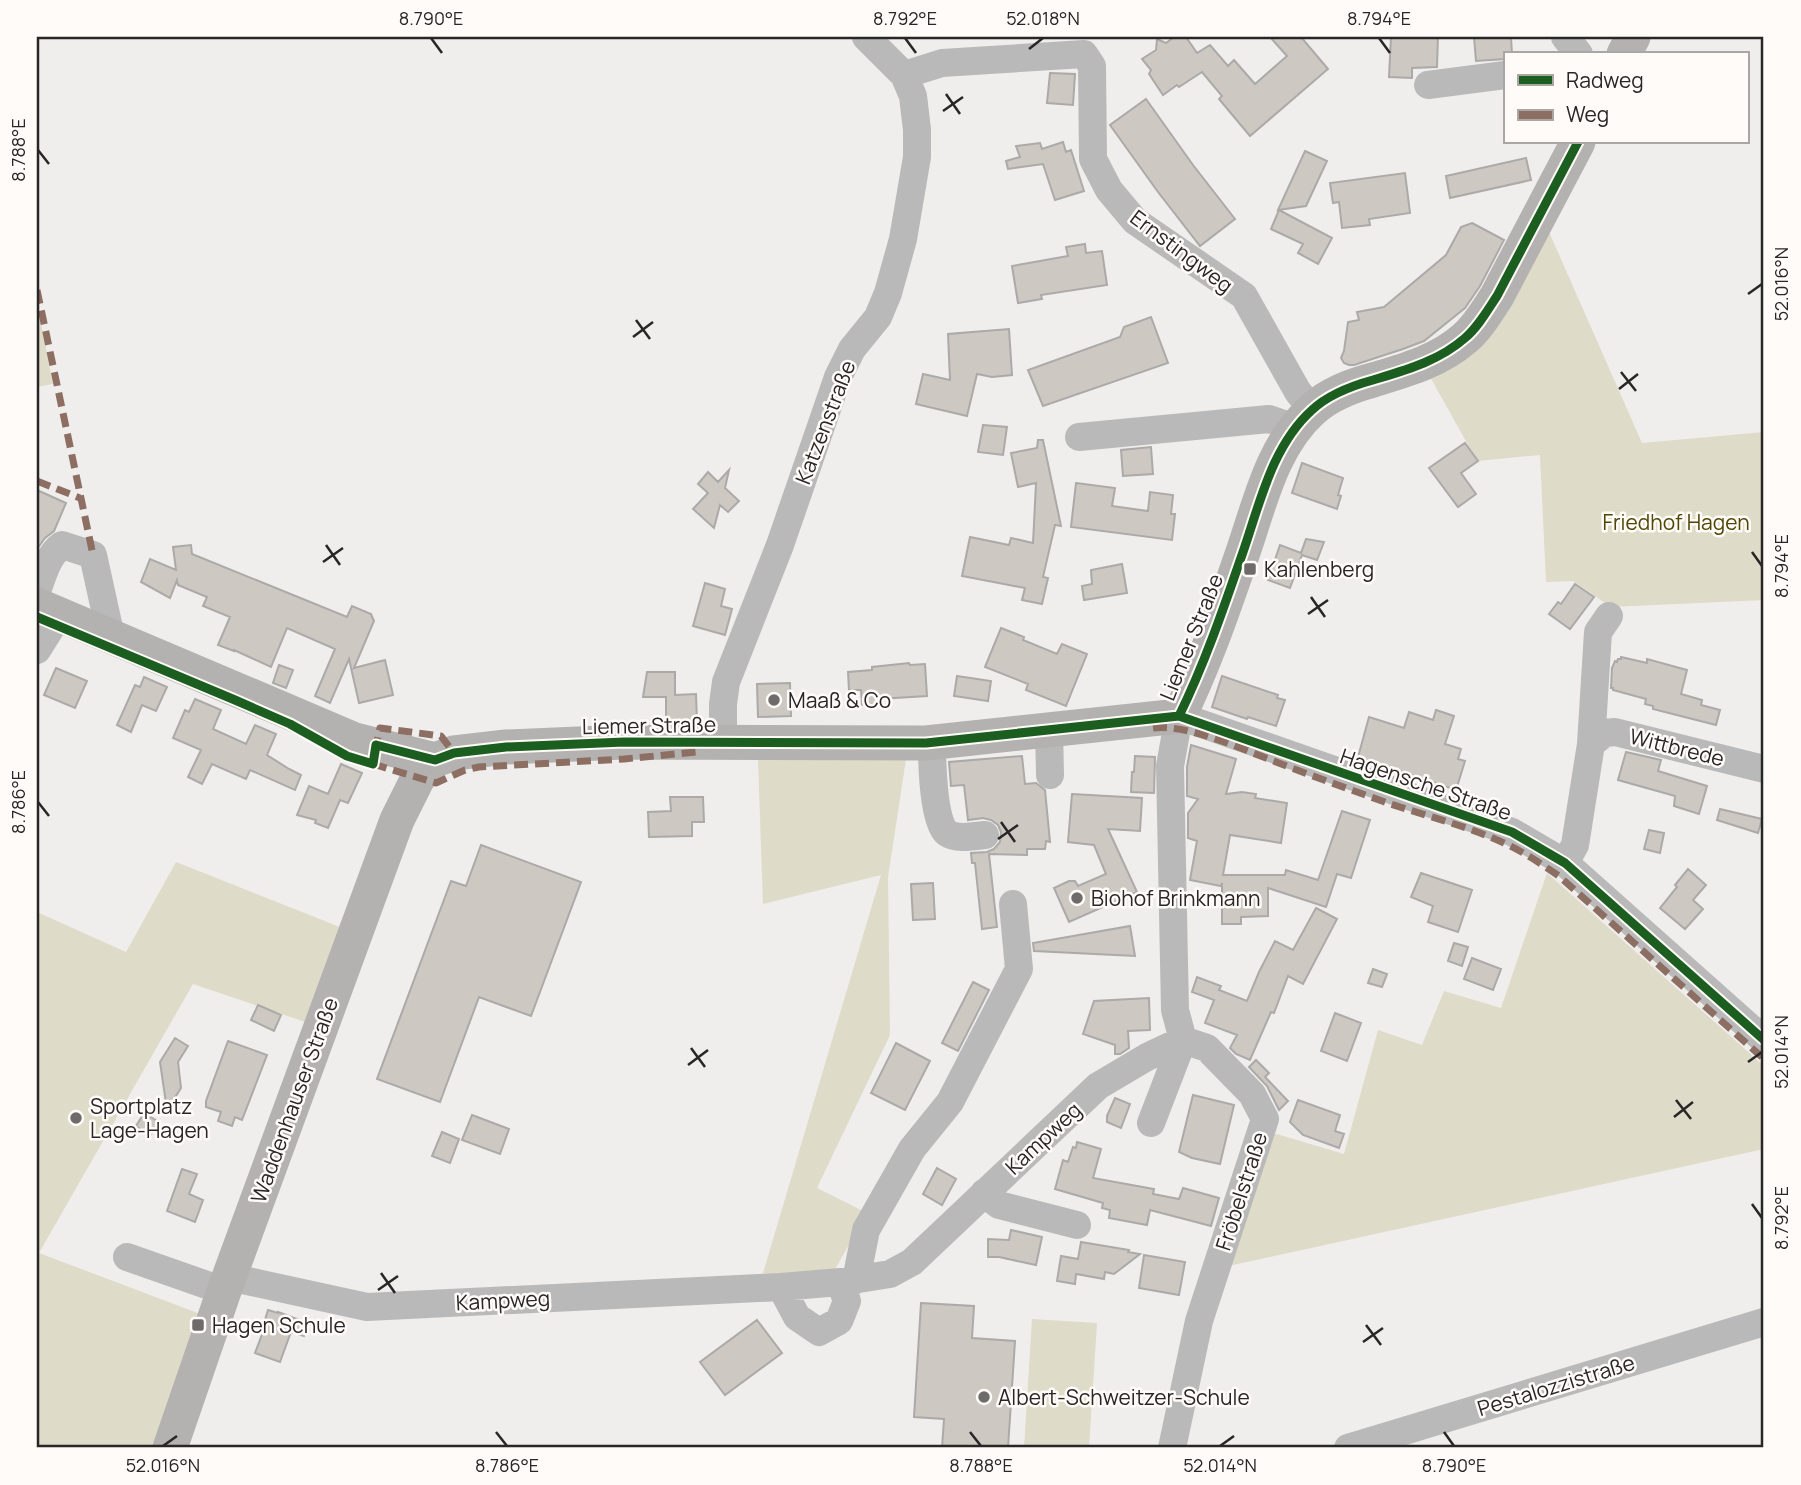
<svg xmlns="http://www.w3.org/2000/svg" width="1801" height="1485" font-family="Manrope,sans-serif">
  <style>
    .green { fill: #dedbc9 }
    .building { fill: #cdc8c2; stroke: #abaaa9; stroke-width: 2 }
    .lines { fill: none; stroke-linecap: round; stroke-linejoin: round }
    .minor { stroke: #bab9b9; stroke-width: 28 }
    .major { stroke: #b4b2b1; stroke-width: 35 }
    .quiet { stroke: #8d6e63; stroke-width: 7; stroke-dasharray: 14 7; stroke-linecap: butt }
    .cycleway-casing { stroke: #fffbf8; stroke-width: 13 }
    .cycleway { stroke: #1b5e20; stroke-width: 9 }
    .ticks { fill: none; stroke: #282626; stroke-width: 2.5 }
    .poi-dot { fill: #6e6c6b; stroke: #fffbf8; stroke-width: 2.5 }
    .labels { text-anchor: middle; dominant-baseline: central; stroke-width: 5; stroke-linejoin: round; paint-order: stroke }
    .street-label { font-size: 21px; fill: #282626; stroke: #fffbf8 }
    .park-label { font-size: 21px; fill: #504705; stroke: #fffbf8 }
    .poi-label { font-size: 21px; fill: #282626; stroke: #fffbf8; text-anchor: start }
    .neatline { fill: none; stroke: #282626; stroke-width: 2.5 }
    .ticks-label { font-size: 18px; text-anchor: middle; fill: #282626 }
  </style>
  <rect width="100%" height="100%" fill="#f0eeec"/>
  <path class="green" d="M1546,225L1642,443L1764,432V600L1611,607L1573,581L1546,582L1540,455L1477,461L1429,375Z
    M37,303L53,384L37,387Z
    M907,753L888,877L890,1035L817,1188L867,1213L833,1273L761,1280L881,875L763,904L758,760Z
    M176,862L350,931L314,1025L193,984L39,1253L203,1315L158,1448H37V912L126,952Z
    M1547,873L1764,1066V1149L1224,1267L1257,1128L1344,1154L1378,1030L1422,1045L1444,991L1501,1008Z
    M1032,1319L1097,1323L1089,1448H1024Z"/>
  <path class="building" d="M1174,37H1186L1197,53L1210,45L1228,66L1234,60L1255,84L1287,56L1270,37H1301L1328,69L1250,136L1219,99L1222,96L1202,72L1179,87L1177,85L1163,95L1149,74L1151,70L1142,59L1156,50L1157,39L1166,43Z
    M1391,37H1438L1437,67L1412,68V78L1389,77Z
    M1474,37H1511L1512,54H1505V59L1476,61Z
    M1050,73L1075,74L1073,105L1047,103Z
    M1146,99L1193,165L1235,219L1200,246L1158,192L1110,125Z
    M1063,142L1066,152L1071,150L1084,191L1055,200L1043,164L1008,169L1006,161L1020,157L1016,146L1040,143L1042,149Z
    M1305,151L1327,161L1306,206L1278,210Z
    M1526,158L1531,180L1450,198L1446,176Z
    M1405,173L1410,213L1369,219L1370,225L1342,228L1339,202L1333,203L1330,183Z
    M1279,210L1332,238L1318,264L1298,253L1303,244L1271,229Z
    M1472,223L1504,240L1480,286L1465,308L1424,341L1403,349L1354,365H1349L1344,363L1341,358L1344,351L1348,322L1359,320L1357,312L1384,307L1446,255L1461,227Z
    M1085,244L1086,253L1102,251L1107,285L1041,295L1042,299L1018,303L1012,266L1068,256L1066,247Z
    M1151,317L1168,363L1043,406L1028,370L1120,337L1124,327Z
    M1009,329L1012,375L992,377L977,374L967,416L916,404L923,374L950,380L948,334Z
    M983,425L1007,427L1003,455L978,452Z
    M1038,440H1043L1061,526L1055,525L1043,577L1048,578L1042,604L1022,600L1025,588L962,576L970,537L1009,545L1011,538L1033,543L1036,483L1018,487L1011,453L1037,448Z
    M1465,443L1478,461L1461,473L1476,494L1458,507L1429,468Z
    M1151,447L1153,474L1123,476L1121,450Z
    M1302,463L1343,478L1338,495L1341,496L1337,509L1292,493Z
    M729,470L725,488L739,501L728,512L720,505L714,528L693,509L708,493L698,484L708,472L718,482Z
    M1076,483L1115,488L1112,506L1148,511L1150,492L1173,495L1171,514H1175L1172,540L1071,527Z
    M37,490L66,503L54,531L45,538L37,549Z
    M1306,539L1324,542L1317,560L1302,555L1290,588L1268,580L1280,545L1301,553Z
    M191,545L192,554L347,617L352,606L371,614L374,621L354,668L385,660L393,695L359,703L349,659L330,703L315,696L335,649L287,628L271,667L234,650V651L218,645L230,617L203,606L207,597L178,585L177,580L170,598L141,582L150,559L176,570L173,547Z
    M1122,564L1127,593L1084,600L1082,586L1092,584L1091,570Z
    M705,583L725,589L721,606L732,609L725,635L693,626Z
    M1575,584L1594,597L1570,629L1549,614L1558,602L1561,604Z
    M1001,628L1024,637L1023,640L1057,654L1062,644L1087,654L1066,706L1026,690L1028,684L985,667Z
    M1621,657L1647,663V659L1687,670L1681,694L1702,700L1701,705L1720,710L1716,725L1653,709V706L1645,704L1646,699L1613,690V688H1611L1612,668L1615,661L1617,662L1618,659H1621Z
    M909,663L910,665L925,664L927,696L879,699L880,704L862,705L861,690H849L848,672L872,670V667Z
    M279,665L293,670L286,688L273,683Z
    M56,668L87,681L75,708L44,695Z
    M647,672H675V695L696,694L697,722H666V697H643Z
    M957,676L991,681L988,701L954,696Z
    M1222,676L1278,695L1277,698L1285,700L1276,726L1248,717L1247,719L1212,707Z
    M144,677L167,687L156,711L142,705L131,732L117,725L135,685L140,687Z
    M790,683L791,716L758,717L757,684Z
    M195,699L221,710L213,729L246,744L255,725L276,734L267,755L289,769L301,775L295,790L250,770L246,779L212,764L202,784L188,777L201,750L173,738L185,710L189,712Z
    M1436,710L1454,716L1445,744L1461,749L1458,759L1465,761L1456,790L1358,757L1369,717L1404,728L1409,712L1433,720Z
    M1191,745L1236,759L1226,794L1242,792L1256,794L1255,798L1287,803L1281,843L1230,835L1223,875H1285L1286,870L1318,880L1342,811L1370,820L1351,878L1337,874L1326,907L1268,888V916L1241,917V924H1222V883L1221,886L1190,880L1197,841L1188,838V813L1198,799L1187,796V767Z
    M1626,752L1661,760L1658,771L1707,786L1699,814L1674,806L1675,796L1618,780Z
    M1022,756L1025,784L1036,783L1045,790L1050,842L1046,841L1045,849H1027V855L989,854L997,927L982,929L975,863H972L971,853L987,852L994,849L1000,842L1001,832L998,825L991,820L983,818L968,820L964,785L951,786L949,762Z
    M1135,756L1155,757L1154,793L1131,792L1132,772H1134Z
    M341,764L362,773L348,803L340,800L328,828L315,823L316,820L297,815L309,786L328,794Z
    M1072,794L1142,798L1140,831L1108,829L1137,892L1069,922L1054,888L1069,881H1075L1078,886L1106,874L1094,845L1068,842Z
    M670,797H703L704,822H692V836L649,837L648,812L671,811Z
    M1720,809L1762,819L1758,833L1717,820Z
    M1649,830L1664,833L1660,853L1644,849Z
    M481,845L581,882L531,1016L479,997L440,1102L377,1079L451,881L466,886Z
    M1688,869L1706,885L1693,900L1703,909L1685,929L1660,908L1677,887L1675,885Z
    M1421,873L1472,890L1458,932L1428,922L1433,906L1411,897Z
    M933,883L935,919L913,920L911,884Z
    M1316,908L1337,919L1303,984L1288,976L1274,1013L1271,1012L1250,1060L1236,1054L1230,1048L1237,1035L1205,1023L1214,1000L1192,992L1197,977L1221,986L1219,990L1247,1001L1259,972L1275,941L1293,950Z
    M1130,926L1135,956L1034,951L1033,943Z
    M1454,943L1468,947L1462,966L1448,961Z
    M1472,958L1501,969L1493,990L1464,979Z
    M1373,969L1387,974L1382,987L1368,983Z
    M973,982L989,990L958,1051L942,1043Z
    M1149,998L1150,1030L1128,1031L1129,1048L1120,1054H1115V1045L1083,1034L1094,1001Z
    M258,1005L281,1015L274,1031L251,1020Z
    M1335,1013L1361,1023L1347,1061L1321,1051Z
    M175,1038L188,1046L178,1062L181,1088L167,1110L160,1062Z
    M228,1041L267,1055L242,1120L235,1117L232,1126L218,1121L221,1112L206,1107V1101Z
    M896,1043L930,1061L905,1110L871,1093Z
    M1256,1060L1269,1073L1265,1077L1288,1101L1279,1110L1267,1086L1249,1067Z
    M1193,1095L1234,1105L1220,1164L1192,1158L1179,1152Z
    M1115,1098L1130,1104L1121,1128L1107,1122V1116Z
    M1298,1100L1340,1115L1335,1131L1344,1134L1339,1148L1303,1135L1290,1122Z
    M144,1113L159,1122L150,1136L136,1126Z
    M472,1115L509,1129L500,1154L462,1140Z
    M442,1132L459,1139L450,1163L432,1156Z
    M1077,1142L1101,1149L1093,1178L1154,1189L1153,1194L1179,1199L1183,1188L1219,1198L1211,1226L1150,1210L1147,1225L1109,1218L1110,1210L1102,1208L1103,1203L1055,1189L1063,1160L1068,1162L1073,1147L1076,1148Z
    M937,1168L956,1179L942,1205L923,1194Z
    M182,1169L197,1174L189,1194L203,1200L195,1222L167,1211Z
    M1011,1230L1042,1237L1036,1265L999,1257H988V1239L1009,1240Z
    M1081,1242L1129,1250L1128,1252L1140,1254L1114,1274L1105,1272L1104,1279L1076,1274L1075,1284L1057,1281L1061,1256L1078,1259Z
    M1144,1255L1185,1262L1179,1295L1139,1288Z
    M921,1303L974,1306L972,1338L1015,1341L1008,1448H942L944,1419L914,1417Z
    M268,1310L278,1313V1312L308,1323L304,1336L291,1332L280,1362L255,1353L266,1324L264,1323Z
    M757,1320L782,1353L725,1395L700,1362Z"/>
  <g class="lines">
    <path class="minor" d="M1565,37L1579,54
      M904,75L942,63L1084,54L1092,66L1093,159L1109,190L1135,221L1244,296L1298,392L1312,409
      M1428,85L1505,75
      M1079,437L1269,419L1295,428
      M37,591C43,575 48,555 62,545L93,555L111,637
      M37,650L59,615
      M1049,729L1050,775
      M723,742V704L726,682L780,545L838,377L852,349L878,317L888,293L903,239L917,157V130L913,96L904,75L866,37
      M932,742C932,760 933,824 947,833C957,840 974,836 985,835
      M1591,744L1598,632L1609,616
      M1565,863L1575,845L1591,744L1605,733L1615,732L1764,769
      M1151,1123L1183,1040
      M984,1193L999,1205L1077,1225
      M127,1257L224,1291
      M229,1277L367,1307L781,1287L840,1282L890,1274L912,1262L1098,1086L1147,1057L1183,1040
      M856,1280L866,1230L912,1149L950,1102L1019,969L1013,904
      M781,1287L797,1317L819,1332L839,1321L847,1301L840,1282
      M1172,1448L1199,1321L1265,1119L1252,1094L1207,1048L1183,1040L1175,1010L1170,766L1179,716L1512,832L1565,863L1764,1040
      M1348,1448L1764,1322"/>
    <path class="major" d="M1624,54L1633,37
      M37,605L355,740L435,760
      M170,1448L224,1291L397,820L418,778L435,760L454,753L506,747L624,742L926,743L1179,716C1205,663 1224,607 1243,552C1260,503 1272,446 1312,410C1329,394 1351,386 1373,380C1406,370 1439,361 1465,338C1478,327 1487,311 1497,296L1578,142"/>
    <path class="quiet" d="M37,290L93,555
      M37,481L80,498
      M1153,728C1186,724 1234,746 1266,758C1304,773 1343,787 1382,801C1422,815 1465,825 1504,843C1524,852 1541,864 1559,876L1764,1059
      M375,751L380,728L441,736L454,753
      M373,764L436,783L465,770L479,767L624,759L696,752"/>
    <g class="cycleway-casing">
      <path id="cycleway" d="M37,617L235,700L290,724L347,756L373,764L376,745L435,760L454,753L506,747L624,742L926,743L1179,716L1512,832L1565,863L1764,1040
        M1179,716C1205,663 1224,607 1243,552C1260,503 1272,446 1312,410C1329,394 1351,386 1373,380C1406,370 1439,361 1465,338C1478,327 1487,311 1497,296L1578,142"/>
    </g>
    <use href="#cycleway" class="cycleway"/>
  </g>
  <path class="ticks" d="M431,38L442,53M905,38L916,53M1379,38L1390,53M1029,49L1043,38M946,94L960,114M943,111L963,97M38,150L49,164M1748,294L1762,284M636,320L650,339M633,337L653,322M1621,372L1636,391M1619,389L1638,374M326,545L340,565M1752,552L1762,566M323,562L343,548M1311,597L1325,617M1308,614L1328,600M38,802L49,816M1001,822L1015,842M998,839L1018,825M691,1048L705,1067M1748,1062L1762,1052M688,1065L708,1050M1676,1100L1691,1119M1674,1117L1693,1102M1752,1204L1762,1218M381,1273L395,1293M378,1290L398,1276M1366,1325L1381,1345M1363,1342L1383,1328M496,1432L507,1446M970,1432L981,1446M1444,1432L1454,1446M163,1446L177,1436M1220,1446L1234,1436"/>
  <g class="poi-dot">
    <rect x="1243" y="562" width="14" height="14" rx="3.5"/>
    <circle cx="774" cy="700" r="7"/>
    <circle cx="1077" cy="898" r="7"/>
    <circle cx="76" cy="1118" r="7"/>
    <rect x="191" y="1318" width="14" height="14" rx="3.5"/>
    <circle cx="984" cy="1397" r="7"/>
  </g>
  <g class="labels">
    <g class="street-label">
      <text transform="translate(1182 251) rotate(37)">Ernstingweg</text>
      <text transform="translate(825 422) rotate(-69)">Katzenstraße</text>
      <text transform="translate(1191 637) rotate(-68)">Liemer Straße</text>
      <text transform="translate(649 725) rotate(-1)">Liemer Straße</text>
      <text transform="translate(1677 747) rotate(14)">Wittbrede</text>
      <text transform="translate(1426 784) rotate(19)">Hagensche Straße</text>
      <text transform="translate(294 1100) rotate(-70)">Waddenhauser Straße</text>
      <text transform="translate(1043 1138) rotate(-43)">Kampweg</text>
      <text transform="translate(1241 1191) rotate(-72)">Fröbelstraße</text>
      <text transform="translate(503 1300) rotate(-3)">Kampweg</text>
      <text transform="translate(1556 1385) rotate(-17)">Pestalozzistraße</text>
    </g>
    <g class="park-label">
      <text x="1676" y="522">Friedhof Hagen</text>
    </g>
    <g class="poi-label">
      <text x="1264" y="569">Kahlenberg</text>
      <text x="788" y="700">Maaß &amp; Co</text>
      <text x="1091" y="898">Biohof Brinkmann</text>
      <text x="90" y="1106">Sportplatz<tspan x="90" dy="24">Lage-Hagen</tspan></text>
      <text x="212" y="1325">Hagen Schule</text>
      <text x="998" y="1397">Albert-Schweitzer-Schule</text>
    </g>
  </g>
  <rect width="1801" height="1485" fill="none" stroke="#fffbf8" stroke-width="77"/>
  <rect x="1504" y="52" width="245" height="91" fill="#fffbf8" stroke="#a9a6a4" stroke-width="2"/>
  <rect x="1518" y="75" width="35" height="10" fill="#1b5e20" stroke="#a9a6a4" stroke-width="2"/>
  <text x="1566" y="88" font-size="21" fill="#282626">Radweg</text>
  <rect x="1518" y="110" width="35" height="10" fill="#8d6e63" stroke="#a9a6a4" stroke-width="2"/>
  <text x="1566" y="122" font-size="21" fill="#282626">Weg</text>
  <rect x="38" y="38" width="1724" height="1408" class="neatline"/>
  <g class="ticks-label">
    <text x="431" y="25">8.790°E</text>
    <text x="905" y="25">8.792°E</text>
    <text x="1043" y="25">52.018°N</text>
    <text x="1379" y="25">8.794°E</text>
    <text transform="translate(19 150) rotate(-90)" y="6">8.788°E</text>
    <text transform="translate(1782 284) rotate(-90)" y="6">52.016°N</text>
    <text transform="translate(1782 566) rotate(-90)" y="6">8.794°E</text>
    <text transform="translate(19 802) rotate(-90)" y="6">8.786°E</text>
    <text transform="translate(1782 1052) rotate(-90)" y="6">52.014°N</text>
    <text transform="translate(1782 1218) rotate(-90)" y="6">8.792°E</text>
    <text x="163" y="1472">52.016°N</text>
    <text x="507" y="1472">8.786°E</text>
    <text x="981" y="1472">8.788°E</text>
    <text x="1220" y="1472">52.014°N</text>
    <text x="1454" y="1472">8.790°E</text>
  </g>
</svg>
